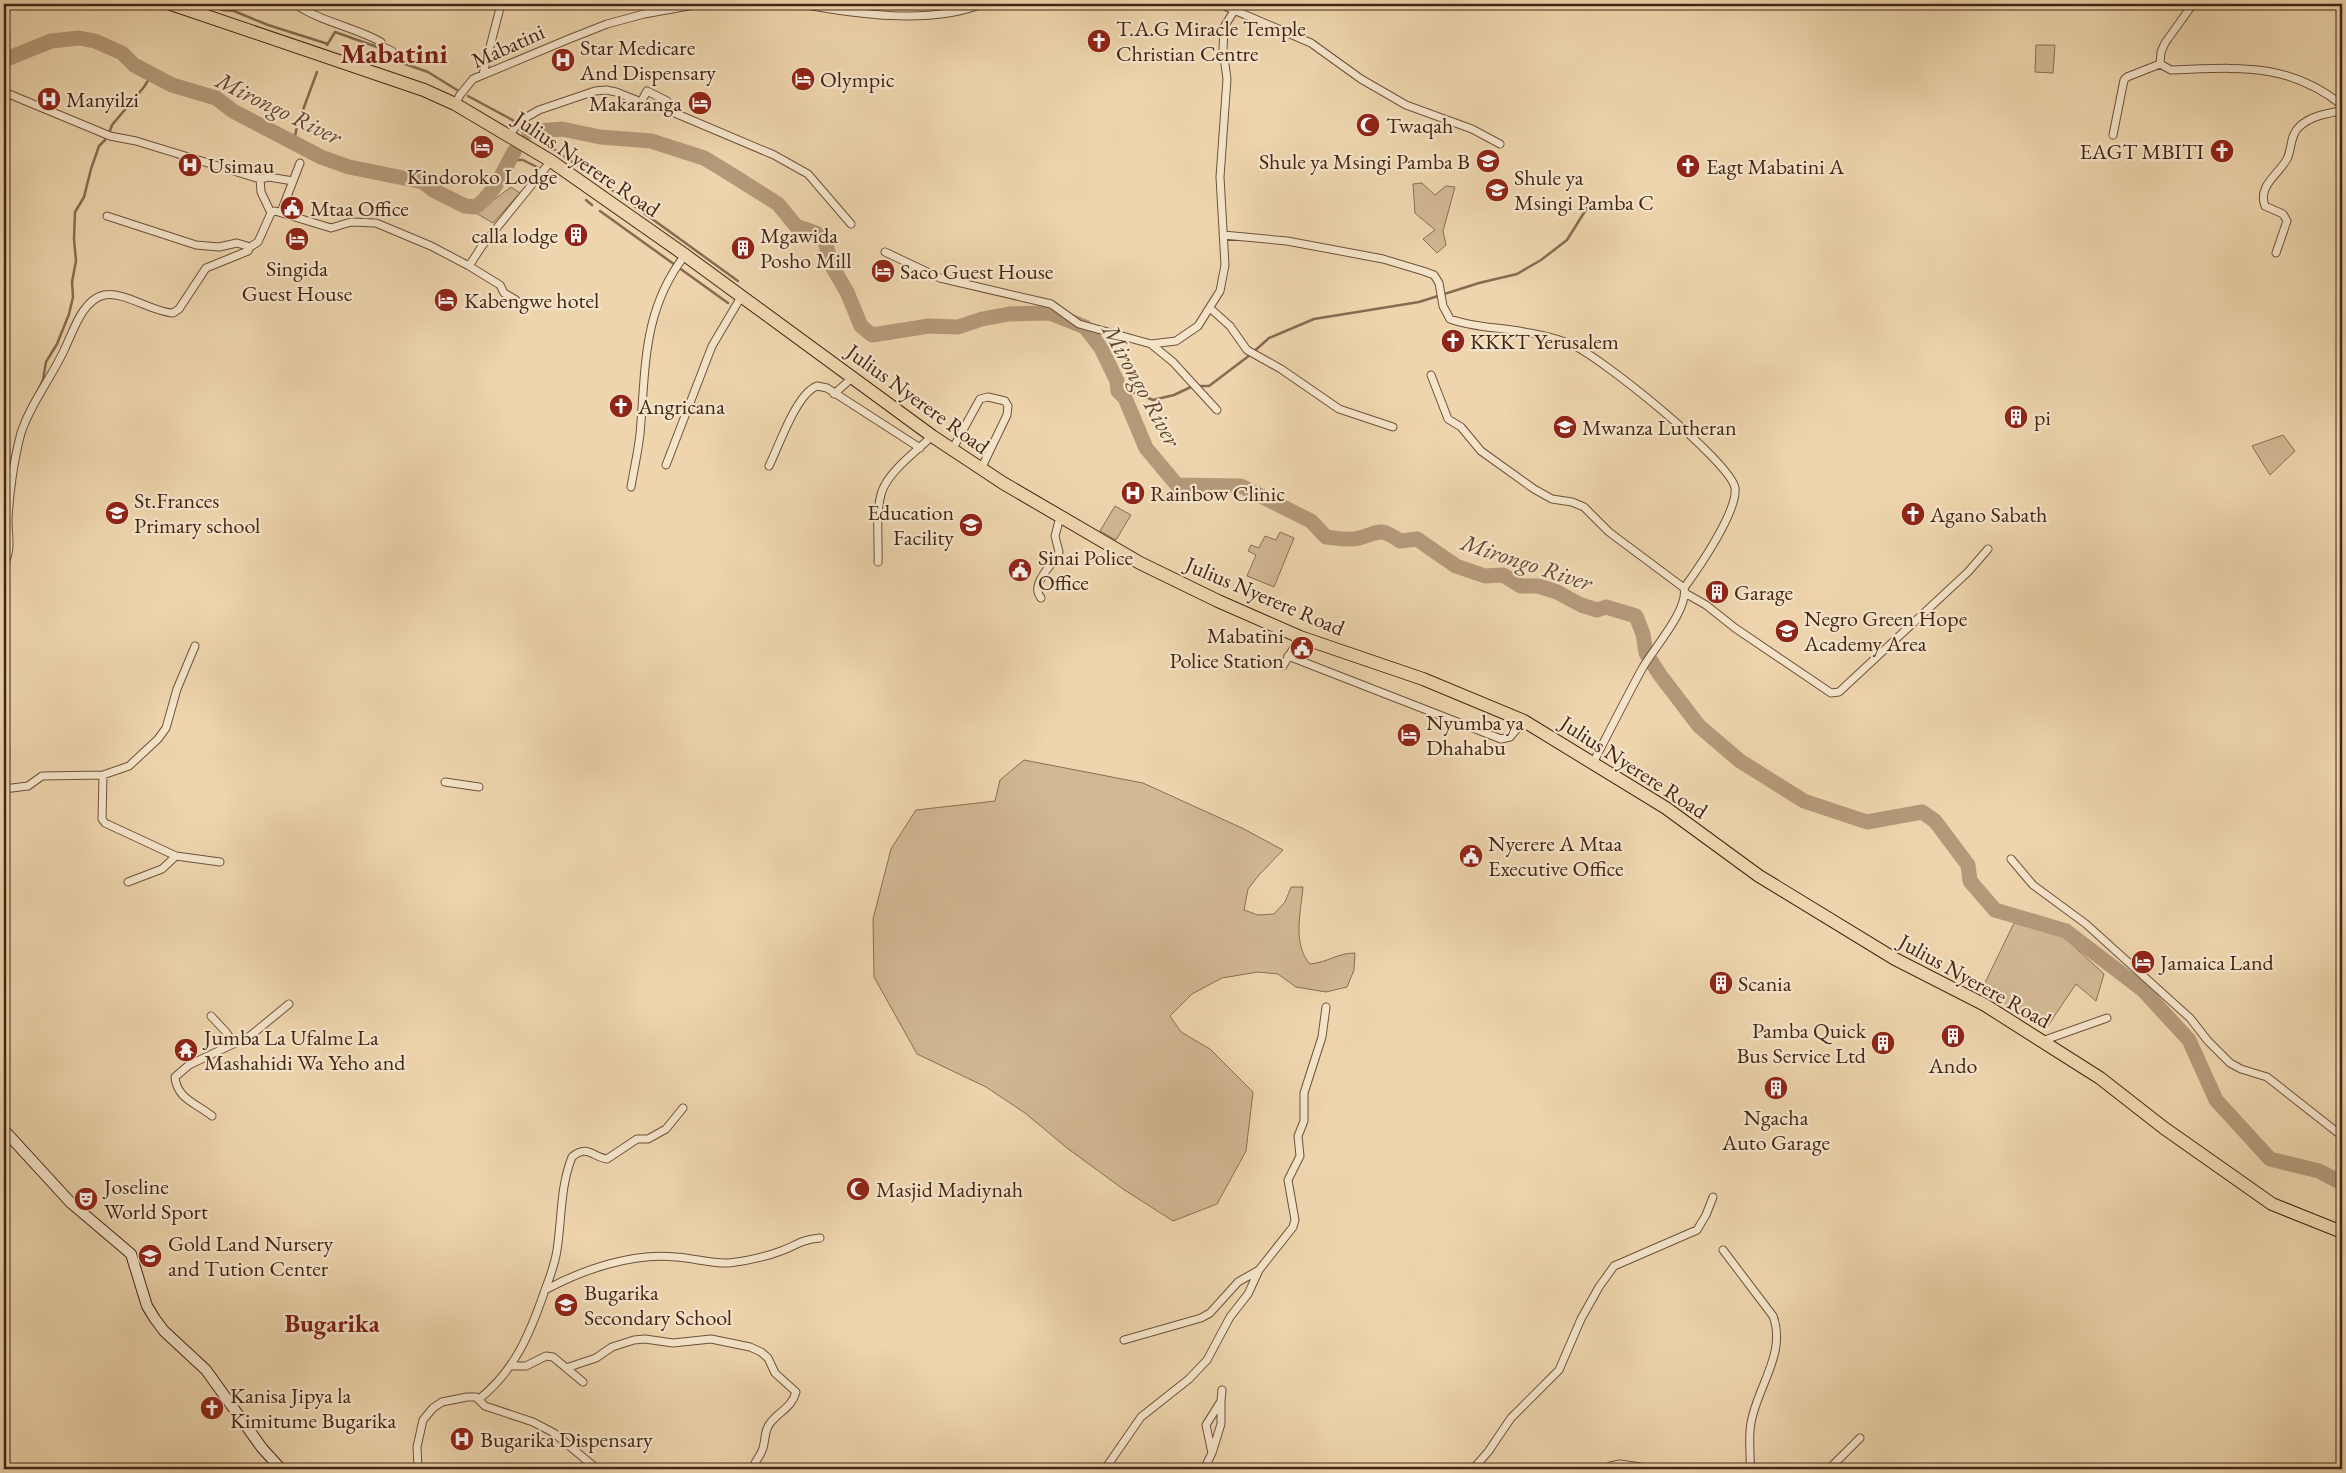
<svg xmlns="http://www.w3.org/2000/svg" width="2346" height="1473" font-family="'EB Garamond',serif">
  <style>
    .green { fill: #d1b793; stroke: #8a6e54 }
    .lines { fill: none; stroke-linecap: round; stroke-linejoin: round }
    .stream { stroke: #866b51; stroke-width: 2.5 }
    .river { stroke: #b49979; stroke-width: 15 }
    .minor-casing { stroke: #6d513b; stroke-width: 9 }
    .secondary-casing { stroke: #422515; stroke-width: 12 }
    .trunk-casing { stroke: #422515; stroke-width: 14 }
    .minor { stroke: #f4e4ca; stroke-width: 7 }
    .secondary { stroke: #f4e4ca; stroke-width: 10 }
    .trunk { stroke: #eed5ad; stroke-width: 12 }
    .labels { text-anchor: middle; dominant-baseline: central; stroke-width: 4.5; stroke-linejoin: round; paint-order: stroke }
    .poi-label { font-size: 22px; fill: #422515; stroke: #f4e4ca; text-anchor: start }
    .street-label { font-size: 22px; fill: #422515; stroke: #f4e4ca }
    .water-label { font-size: 24px; font-style: italic; fill: #644833; stroke: #f4e4ca }
    .quarter-label { font-size: 25px; font-weight: bold; fill: #7a1f14; stroke: #f4e4ca }
    .district-label { font-size: 28px; font-weight: bold; fill: #7a1f14; stroke: #f4e4ca }
  </style>
  <rect width="100%" height="100%" fill="#eed5ad"/>
  <filter id="stains"><feTurbulence type="fractalNoise" baseFrequency=".004" numOctaves="4"/><feColorMatrix values="0 0 0 0 .2 0 0 0 0 .09 0 0 0 0 .02 0 0 0 .5 -.17"/></filter>
  <radialGradient id="worn" r=".72"><stop offset=".6" stop-color="#630" stop-opacity="0"/><stop offset="1" stop-color="#630" stop-opacity=".3"/></radialGradient>
  <path class="green" d="M2036,45H2055L2053,73L2035,72Z
    M1422,183L1435,195L1446,186L1455,187L1443,231L1446,245L1437,253L1423,239L1435,230L1415,213L1413,184Z
    M511,187L520,193L493,223L476,213Z
    M2283,435L2295,451L2270,475L2252,446Z
    M1115,506L1131,515L1116,540L1100,531Z
    M1280,532L1294,538L1274,587L1247,576L1256,555L1248,551L1251,545L1259,548L1265,536L1276,540Z
    M1024,760L1143,783L1242,828L1283,850L1259,875L1248,889L1244,910L1258,915L1274,914L1285,902L1291,887H1303C1301,912 1292,944 1310,964C1329,962 1337,953 1355,953L1354,970L1347,987L1326,992L1296,987L1278,974L1258,972L1222,978L1192,994L1170,1016L1181,1032L1210,1049L1253,1092L1246,1151L1217,1204L1173,1221L1123,1189L1067,1148L1025,1113L986,1087L917,1054L874,977L873,919L891,849L916,810L995,801L1000,780Z
    M2014,923L2064,937L2104,974L2096,1001L2076,984L2047,1027L1981,991Z"/>
  <g class="lines">
    <path class="stream" d="M205,4L223,10L234,11L268,25L328,44
      M327,45L335,32L380,48
      M385,51L391,59L428,72L457,90
      M468,96L531,130
      M536,130L538,138L542,141L590,174L738,281
      M110,131L112,125L144,87L152,74
      M294,141L297,126L317,72
      M510,160H523L541,169
      M548,174L556,179
      M586,200L592,205
      M600,211L728,303
      M1118,391L1136,393L1153,400L1174,395L1193,386H1209L1250,355L1269,338L1314,319L1419,302L1479,283L1517,274L1541,260L1567,240L1587,208L1623,207
      M36,394L43,380L46,362L57,344L69,314L73,297L72,282L76,261L74,239L75,212L84,197L91,169L99,146L105,140
      M23,419L32,401
      M11,462L16,441"/>
    <path class="river" d="M4,60L51,41L79,38L95,41L122,53L134,65L172,85L216,98L233,111L321,157L349,167L423,182L433,190L465,206L475,207C494,195 503,171 514,152
      M529,132L562,129L600,137L651,141L704,158L724,170L778,204L796,226L816,233L825,242L833,268L847,292L861,326L872,335L929,326L958,327L982,319L1009,314L1050,313L1085,327L1101,348L1117,381L1118,391L1125,398L1146,448L1177,485L1241,486L1311,521L1326,537C1336,538 1349,541 1359,538C1381,532 1379,527 1400,541L1417,539L1456,566L1485,576L1503,575L1521,586H1538L1557,592L1581,605L1597,610L1606,607L1636,616L1643,634L1646,653L1660,675L1699,726L1740,761L1804,801L1867,822L1922,812L1935,821L1968,865L1970,881L1995,910L2066,931L2143,990L2189,1040L2216,1100L2270,1159L2319,1171L2342,1183"/>
    <g class="minor-casing">
      <path id="minor" d="M295,4C321,22 354,27 381,42V46L392,51
        M801,4C856,14 929,25 982,4
        M1220,4L1311,43L1361,79L1406,105L1472,129L1500,144
        M2193,4L2165,43L2161,52L2160,64L2171,70C2236,68 2287,61 2342,105
        M483,74L501,4
        M4,92L110,136L136,141L260,179L261,192L271,213
        M455,104L460,95L473,79L569,39L607,24L644,14L700,4
        M510,134L520,121L539,110L595,91L606,90L616,92L641,102L647,91L667,101V108L670,111L774,155L808,174L851,224
        M2113,135L2124,80L2127,77L2160,64
        M260,179L269,177L293,181
        M281,212L300,163
        M107,216L196,245L219,247L237,243L250,247L258,242L271,213L275,211L331,228L351,222L376,223L431,246L469,266L500,285L504,293L516,300
        M1223,235L1287,241L1383,259L1423,271L1434,275L1439,283L1443,306L1450,319C1474,328 1499,327 1524,332C1538,334 1554,338 1568,343C1596,352 1731,462 1735,488C1738,511 1698,569 1684,588
        M885,252L940,278L1051,304L1079,324L1151,344L1176,341L1198,326L1220,291L1225,265L1220,177L1227,79L1223,50L1224,27L1234,11
        M2276,253L2287,221L2283,214L2265,206C2257,186 2279,174 2287,159C2292,149 2290,135 2299,127C2310,116 2328,113 2342,111
        M469,266L482,246L551,161
        M1211,309L1230,326L1247,350L1281,369L1339,409L1393,427
        M1151,344L1173,362L1217,410
        M1431,375L1448,419L1461,427L1481,451L1534,489L1552,499L1572,502L1584,507L1609,532L1684,588C1689,610 1652,650 1642,669C1625,700 1609,732 1593,763
        M834,394L853,377
        M952,450L980,399L988,397L1005,401L1008,406L1007,415L981,469
        M666,465L712,346L741,297
        M769,466C779,446 796,394 817,386L827,388L920,448
        M631,487C634,469 638,452 640,434C646,367 642,311 685,255
        M878,562C879,540 875,512 882,491C890,470 916,452 932,436
        M4,565C12,549 8,537 8,520C9,494 14,459 21,433C31,402 53,376 66,346C74,329 83,300 104,295C124,291 152,312 173,313L179,309L206,268L248,251L250,247
        M1685,593L1706,605L1735,628L1831,693L1839,692L1968,572L1988,549
        M1041,598C1029,584 1053,565 1059,552L1055,536L1060,517
        M1288,656L1501,739L1510,737L1524,721
        M1283,666L1300,637
        M4,756L6,752
        M103,775L102,819L105,823L176,856L220,862
        M445,782L479,787
        M4,789L28,786L42,776L103,775L129,766L158,739L166,728L177,689L195,646
        M2011,859L2033,885L2086,924L2190,1018L2208,1041L2230,1063L2241,1069L2267,1077L2342,1136
        M128,882L162,869L176,856
        M211,1016L226,1032L233,1043
        M2042,1041L2107,1018
        M212,1116C196,1103 177,1099 175,1077L189,1065L250,1036L289,1004
        M1723,1250L1773,1316C1787,1353 1757,1387 1751,1423C1748,1438 1751,1454 1750,1469
        M545,1290C582,1270 633,1252 676,1257C694,1258 711,1264 729,1263C746,1261 765,1257 781,1251C798,1245 799,1240 820,1238
        M1124,1340L1201,1318L1210,1313L1238,1282L1259,1270L1293,1227L1295,1220L1288,1180L1300,1156L1298,1136L1304,1121V1093L1322,1037L1326,1007
        M510,1366H526L546,1356L553,1357L583,1382
        M566,1368L596,1358L612,1347L634,1340L645,1339L673,1343L711,1339L750,1347L761,1352L768,1358L775,1373L796,1392C792,1407 780,1411 771,1422C764,1430 766,1438 763,1448C761,1456 754,1461 753,1469
        M479,1399C515,1371 531,1331 545,1290C550,1277 555,1264 557,1250C562,1218 560,1187 572,1157C587,1144 593,1157 607,1159L637,1139H648L666,1129L683,1108
        M1212,1453L1221,1424V1401
        M1610,1466L1620,1464L1654,1469
        M418,1469L417,1447L423,1420L433,1408L442,1402L467,1397H476L485,1406L533,1422L554,1433L597,1469
        M1105,1469L1141,1417L1189,1379L1207,1360L1230,1317L1248,1294L1259,1270
        M1204,1469L1212,1453L1206,1425L1221,1401L1222,1390
        M1473,1469L1488,1452L1511,1418L1559,1370L1581,1319L1599,1287L1614,1266L1697,1230L1706,1215L1713,1197
        M1829,1469L1860,1438"/>
    </g>
    <g class="secondary-casing">
      <path id="secondary" d="M4,1130L71,1203L131,1254L147,1306L155,1319L164,1331L206,1370L262,1448L281,1469"/>
    </g>
    <g class="trunk-casing">
      <path id="trunk" d="M171,4L424,90L455,104L551,161L685,255L932,436L1003,483L1140,563L1218,601L1300,637L1423,679L1524,721L1666,808L1759,876L1895,959L1985,1005L2100,1078L2164,1128L2272,1204L2342,1232"/>
    </g>
    <use href="#minor" class="minor"/>
    <use href="#secondary" class="secondary"/>
    <use href="#trunk" class="trunk"/>
  </g>
  <defs>
    <g id="church-disc" transform="scale(1.25)"><circle r="9.5" fill="#8f2418" stroke="#f4e4ca"/><path d="M-1.2-6h2.4v3.5h3.3v2.4h-3.3V6h-2.4V-.1h-3.3v-2.4h3.3Z" fill="#fff"/></g>
    <g id="hospital-disc" transform="scale(1.25)"><circle r="9.5" fill="#8f2418" stroke="#f4e4ca"/><path d="M-5-5h3v3.5h4V-5h3V5h-3V1.5h-4V5h-3Z" fill="#fff"/></g>
    <g id="hotel-disc" transform="scale(1.25)"><circle r="9.5" fill="#8f2418" stroke="#f4e4ca"/><path d="M-6-4.5h1.5V1H6V5H4.5V3h-9V5H-6ZM-4 0a1.8 1.8 0 1 1 3.6 0ZM.5 0V-2.5h3Q6-2.5 6 0Z" fill="#fff"/></g>
    <g id="mosque-disc" transform="scale(1.25)"><circle r="9.5" fill="#8f2418" stroke="#f4e4ca"/><path d="M3.5-4.9A6 6 0 1 0 3.5 4.9A5 5 0 1 1 3.5-4.9Z" fill="#fff"/></g>
    <g id="school-disc" transform="scale(1.25)"><circle r="9.5" fill="#8f2418" stroke="#f4e4ca"/><path d="M0-5L7-2L0 1L-7-2ZM-4 1L0 2.5L4 1V4Q0 6-4 4Z" fill="#fff"/></g>
    <g id="civic-disc" transform="scale(1.25)"><circle r="9.5" fill="#8f2418" stroke="#f4e4ca"/><path d="M-.6-6.5H3V-4.5H.6V-3L4-1V1h2V6H-6V1h2V-1L-.6-3ZM-1.2 2.5V6h2.4V2.5Z" fill="#fff"/></g>
    <g id="building-disc" transform="scale(1.25)"><circle r="9.5" fill="#8f2418" stroke="#f4e4ca"/><path d="M-4-6H4V6H1V3H-1V6H-4ZM-2.5-4.3h1.7v1.8h-1.7ZM.8-4.3h1.7v1.8H.8ZM-2.5-1h1.7V.8h-1.7ZM.8-1h1.7V.8H.8Z" fill="#fff"/></g>
    <g id="temple-disc" transform="scale(1.25)"><circle r="9.5" fill="#8f2418" stroke="#f4e4ca"/><path d="M0-6L5-2H3V0L6.5 2.5H4V6H1.5V3h-3V6H-4V2.5H-6.5L-3 0V-2H-5Z" fill="#fff"/></g>
    <g id="theatre-disc" transform="scale(1.25)"><circle r="9.5" fill="#8f2418" stroke="#f4e4ca"/><path d="M-5-5.5Q0-4 5-5.5V0Q5 5 0 6Q-5 5-5 0ZM-3.3-2.5H-1v1.5H-3.3ZM1-2.5H3.3v1.5H1ZM-2.8 1Q0 5.5 2.8 1Z" fill="#fff"/></g>
  </defs>
  <g fill-rule="evenodd">
    <use href="#church-disc" x="1099" y="41"/>
    <use href="#hospital-disc" x="563" y="60"/>
    <use href="#hotel-disc" x="803" y="79"/>
    <use href="#hospital-disc" x="49" y="99"/>
    <use href="#hotel-disc" x="700" y="103"/>
    <use href="#mosque-disc" x="1368" y="125"/>
    <use href="#hotel-disc" x="482" y="147"/>
    <use href="#church-disc" x="2222" y="151"/>
    <use href="#school-disc" x="1488" y="161"/>
    <use href="#hospital-disc" x="190" y="165"/>
    <use href="#church-disc" x="1688" y="166"/>
    <use href="#school-disc" x="1497" y="190"/>
    <use href="#civic-disc" x="292" y="208"/>
    <use href="#building-disc" x="576" y="235"/>
    <use href="#hotel-disc" x="297" y="239"/>
    <use href="#building-disc" x="743" y="248"/>
    <use href="#hotel-disc" x="883" y="271"/>
    <use href="#hotel-disc" x="446" y="300"/>
    <use href="#church-disc" x="1453" y="341"/>
    <use href="#church-disc" x="621" y="406"/>
    <use href="#building-disc" x="2016" y="417"/>
    <use href="#school-disc" x="1565" y="427"/>
    <use href="#hospital-disc" x="1133" y="493"/>
    <use href="#school-disc" x="117" y="513"/>
    <use href="#church-disc" x="1913" y="514"/>
    <use href="#school-disc" x="971" y="525"/>
    <use href="#civic-disc" x="1020" y="570"/>
    <use href="#building-disc" x="1717" y="592"/>
    <use href="#school-disc" x="1787" y="631"/>
    <use href="#civic-disc" x="1302" y="648"/>
    <use href="#hotel-disc" x="1409" y="735"/>
    <use href="#civic-disc" x="1471" y="856"/>
    <use href="#hotel-disc" x="2143" y="962"/>
    <use href="#building-disc" x="1721" y="983"/>
    <use href="#building-disc" x="1953" y="1036"/>
    <use href="#building-disc" x="1883" y="1043"/>
    <use href="#temple-disc" x="186" y="1050"/>
    <use href="#building-disc" x="1776" y="1088"/>
    <use href="#mosque-disc" x="858" y="1189"/>
    <use href="#theatre-disc" x="86" y="1199"/>
    <use href="#school-disc" x="150" y="1256"/>
    <use href="#school-disc" x="566" y="1305"/>
    <use href="#church-disc" x="212" y="1408"/>
    <use href="#hospital-disc" x="462" y="1439"/>
  </g>
  <g class="labels">
    <g class="poi-label">
      <text x="1116" y="28">T.A.G Miracle Temple<tspan x="1116" dy="25">Christian Centre</tspan></text>
      <text x="580" y="47">Star Medicare<tspan x="580" dy="25">And Dispensary</tspan></text>
      <text x="820" y="79">Olympic</text>
      <text x="66" y="99">Manyilzi</text>
      <text x="682" y="103" text-anchor="end">Makaranga</text>
      <text x="1386" y="125">Twaqah</text>
      <text x="2204" y="151" text-anchor="end">EAGT MBITI</text>
      <text x="1470" y="161" text-anchor="end">Shule ya Msingi Pamba B</text>
      <text x="208" y="165">Usimau</text>
      <text x="1706" y="166">Eagt Mabatini A</text>
      <text x="482" y="176" text-anchor="middle">Kindoroko Lodge</text>
      <text x="1514" y="177">Shule ya<tspan x="1514" dy="25">Msingi Pamba C</tspan></text>
      <text x="310" y="208">Mtaa Office</text>
      <text x="558" y="235" text-anchor="end">calla lodge</text>
      <text x="760" y="235">Mgawida<tspan x="760" dy="25">Posho Mill</tspan></text>
      <text x="297" y="268" text-anchor="middle">Singida<tspan x="297" dy="25">Guest House</tspan></text>
      <text x="900" y="271">Saco Guest House</text>
      <text x="464" y="300">Kabengwe hotel</text>
      <text x="1470" y="341">KKKT Yerusalem</text>
      <text x="638" y="406">Angricana</text>
      <text x="2034" y="417">pi</text>
      <text x="1582" y="427">Mwanza Lutheran</text>
      <text x="1150" y="493">Rainbow Clinic</text>
      <text x="134" y="500">St.Frances<tspan x="134" dy="25">Primary school</tspan></text>
      <text x="954" y="512" text-anchor="end">Education<tspan x="954" dy="25">Facility</tspan></text>
      <text x="1930" y="514">Agano Sabath</text>
      <text x="1038" y="557">Sinai Police<tspan x="1038" dy="25">Office</tspan></text>
      <text x="1734" y="592">Garage</text>
      <text x="1804" y="618">Negro Green Hope<tspan x="1804" dy="25">Academy Area</tspan></text>
      <text x="1284" y="635" text-anchor="end">Mabatini<tspan x="1284" dy="25">Police Station</tspan></text>
      <text x="1426" y="722">Nyumba ya<tspan x="1426" dy="25">Dhahabu</tspan></text>
      <text x="1488" y="843">Nyerere A Mtaa<tspan x="1488" dy="25">Executive Office</tspan></text>
      <text x="2160" y="962">Jamaica Land</text>
      <text x="1738" y="983">Scania</text>
      <text x="1866" y="1030" text-anchor="end">Pamba Quick<tspan x="1866" dy="25">Bus Service Ltd</tspan></text>
      <text x="204" y="1037">Jumba La Ufalme La<tspan x="204" dy="25">Mashahidi Wa Yeho and</tspan></text>
      <text x="1953" y="1065" text-anchor="middle">Ando</text>
      <text x="1776" y="1117" text-anchor="middle">Ngacha<tspan x="1776" dy="25">Auto Garage</tspan></text>
      <text x="104" y="1186">Joseline<tspan x="104" dy="25">World Sport</tspan></text>
      <text x="876" y="1189">Masjid Madiynah</text>
      <text x="168" y="1243">Gold Land Nursery<tspan x="168" dy="25">and Tution Center</tspan></text>
      <text x="584" y="1292">Bugarika<tspan x="584" dy="25">Secondary School</tspan></text>
      <text x="230" y="1395">Kanisa Jipya la<tspan x="230" dy="25">Kimitume Bugarika</tspan></text>
      <text x="480" y="1439">Bugarika Dispensary</text>
    </g>
    <g class="street-label">
      <text transform="translate(508 46) rotate(-24)">Mabatini</text>
      <text transform="translate(587 164) rotate(34)">Julius Nyerere Road</text>
      <text transform="translate(918 399) rotate(36)">Julius Nyerere Road</text>
      <text transform="translate(1265 596) rotate(23)">Julius Nyerere Road</text>
      <text transform="translate(1634 767) rotate(33)">Julius Nyerere Road</text>
      <text transform="translate(1975 981) rotate(29)">Julius Nyerere Road</text>
    </g>
    <g class="water-label">
      <text transform="translate(279 108) rotate(26)">Mirongo River</text>
      <text transform="translate(1142 385) rotate(61)">Mirongo River</text>
      <text transform="translate(1527 562) rotate(18)">Mirongo River</text>
    </g>
    <g class="quarter-label">
      <text x="332" y="1323">Bugarika</text>
    </g>
    <g class="district-label">
      <text x="394" y="53">Mabatini</text>
    </g>
  </g>
  <rect width="2346" height="1473" fill="none" stroke="#eed5ad" stroke-width="20"/>
  <rect x="5" y="5" width="2336" height="1463" fill="none" stroke="#422515" stroke-width="2.5"/>
  <rect x="10" y="10" width="2326" height="1453" fill="none" stroke="#422515"/>
  <rect width="100%" height="100%" filter="url(#stains)"/>
  <rect width="100%" height="100%" fill="url(#worn)"/>
</svg>
